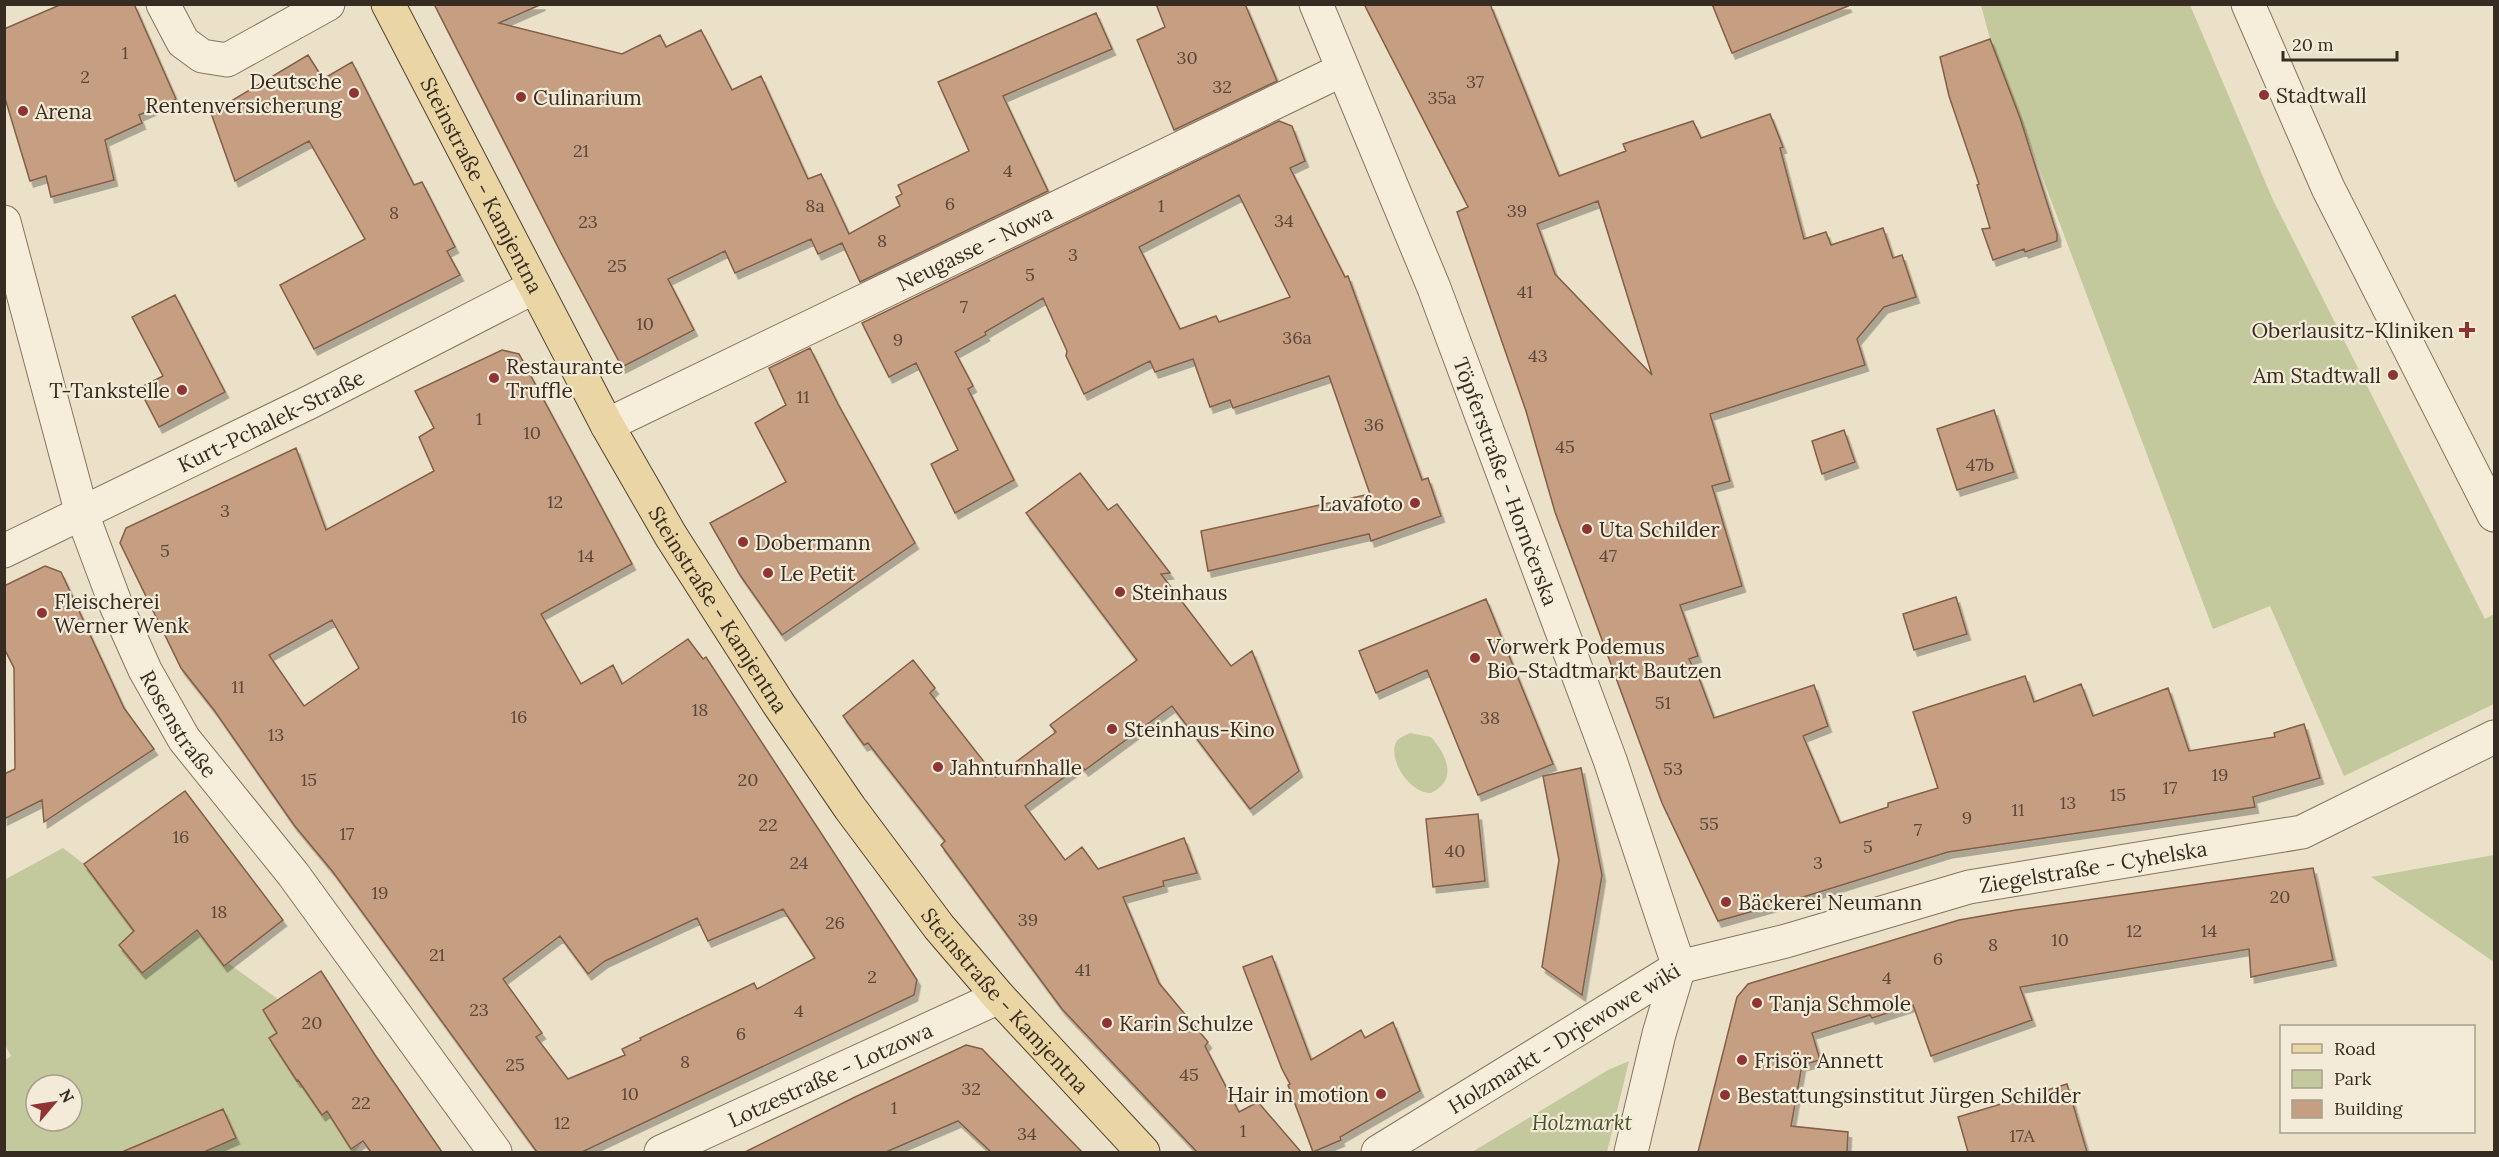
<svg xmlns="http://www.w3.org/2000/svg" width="2499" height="1157" font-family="Lora,serif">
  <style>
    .green { fill: #c3c89d; fill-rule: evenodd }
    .building { fill: #c69e82; stroke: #825f47; stroke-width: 1.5; fill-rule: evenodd; filter: url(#shadow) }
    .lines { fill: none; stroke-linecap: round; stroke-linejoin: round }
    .minor-casing { stroke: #85745f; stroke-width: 35 }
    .major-casing { stroke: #544232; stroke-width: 35 }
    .minor { stroke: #f6eedb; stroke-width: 33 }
    .major { stroke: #ead5a4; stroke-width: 33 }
    .poi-dot { fill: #8f3434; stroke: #f3ebd7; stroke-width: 2 }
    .labels { text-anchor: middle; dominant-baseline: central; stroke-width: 4.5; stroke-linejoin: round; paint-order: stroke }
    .number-label { font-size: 18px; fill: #5b4839 }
    .poi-label { font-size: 21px; fill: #372c21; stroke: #f3ebd7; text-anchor: start }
    .street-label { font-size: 21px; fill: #372c21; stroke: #f3ebd7 }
    .park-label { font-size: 21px; font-style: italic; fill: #475229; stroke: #f3ebd7 }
  </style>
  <defs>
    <filter id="shadow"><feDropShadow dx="3.5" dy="6" stdDeviation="0" flood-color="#0004"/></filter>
  </defs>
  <rect width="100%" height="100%" fill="#ebe1c8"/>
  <path class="green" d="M1981,5H2190L2273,200L2485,619L2494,614V704L2344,776L2270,606L2213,629L1990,39Z
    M1410,733L1431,737C1446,754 1459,780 1431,793C1412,794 1390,764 1395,745C1397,738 1404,736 1410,733Z
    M63,848L84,864L135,932L188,918L221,963H228L279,1000L263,1010L277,1033L269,1039L297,1081L307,1075L322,1114L332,1108L363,1141L355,1152H5V1060L11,1056L4,1043V880ZM36,1085H72V1121H36Z
    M2494,855V962L2371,877Z
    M1629,1061L1607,1152H1472L1608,1070Z"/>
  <path class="building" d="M62,4H134L176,99L139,115L142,123L105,140L114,180L51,197L46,176L30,181L4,95V29Z
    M434,4H542L499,23L622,54L660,35L666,47L701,30L732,90L761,76L808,179L821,174L849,234L900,206L896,197L902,194L898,185L969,151L938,82L1096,13L1112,49L1003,96L1048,191L860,282L842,243L818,254L811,239L735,273L725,251L668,279L694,330L622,367L560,251Z
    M1156,4H1245L1277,81L1174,130L1137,40L1165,27Z
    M1364,4H1490L1559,176L1626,151L1623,144L1693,121L1701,138L1770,114L1783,147L1780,148L1804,239L1826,232L1831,245L1883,228L1893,258L1902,255L1916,297L1884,307L1857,339L1865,365L1710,414L1730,481L1712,486L1742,586L1680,605L1698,656L1689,659L1699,678L1714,718L1814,685L1828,726L1803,736L1840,823L1888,807V803L1938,788L1913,712L2025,676L2034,702L2081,684L2093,716L2168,688L2189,751L2275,737L2274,733L2304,724L2320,778L2253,797L2255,807L1948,852L1800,898L1718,921L1662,803L1555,512L1526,411L1457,212L1468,207ZM1598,201L1652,375L1555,274L1537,224Z
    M1712,4H1847L1848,6L1732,53Z
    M1990,39L2020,118L2057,234V241L2025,252L2024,249L1993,260L1982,229L1990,228L1977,185L1979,184L1949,96L1940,57Z
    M308,55L323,79L352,62L414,185L422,182L455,247L447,251L460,275L314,349L280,285L365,239L309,141L235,181L211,113Z
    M1279,121L1292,126L1305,161L1290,168L1345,277L1348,276L1422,480L1428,478L1441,516L1371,541L1369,534L1208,571L1201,531L1370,494L1329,376L1233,408L1230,400L1210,407L1193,359L1155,372L1150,361L1084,394L1066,356L1067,351L1043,298L985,332L986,335L955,352L973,386L968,389L1014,480L955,513L931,464L958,450L916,363L889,377L862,323ZM1239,195L1290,297L1219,322L1216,316L1180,329L1139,247Z
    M175,295L225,392L159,427L139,388L163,376L132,317Z
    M810,348L838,404L915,543L782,635L740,575L710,523L786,482L755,423L786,405L769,368Z
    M502,350L519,354L632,564L541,614L581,684L613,665L622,684L688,639L703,659L706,657L917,980L914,995L582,1152H537L333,872L294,825L214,710L181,668L120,543L126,528L296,448L326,530L434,471L419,437L434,428L415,391ZM332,620L359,668L304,706L269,655ZM783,909L815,958L757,989L754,983L640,1038L641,1040L622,1049L625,1055L568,1079L536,1037L542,1033L503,979L560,936L588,974L605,961L697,918L708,941Z
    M1994,410L2014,472L1957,490L1937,429Z
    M1844,430L1855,462L1822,474L1812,441Z
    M1080,473L1108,510L1117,504L1170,573L1161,574L1231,666L1252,651L1299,771L1250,809L1172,706L1085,770L1081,765L1025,806L1065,860L1082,847L1098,869L1184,838L1197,873L1163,881L1164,886L1123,897L1159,983L1208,1042L1205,1046L1239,1112L1258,1102L1301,1152H1197L1062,1009L941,845L945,841L868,743L864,745L843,716L913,660L935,688L930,693L996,777L1056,732L1050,725L1137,660L1026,513Z
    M45,566L61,572L124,708L154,749L44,822L42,800L4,819V774L15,769L14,668L4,648V586Z
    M1956,597L1967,634L1914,650L1903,614Z
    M1486,599L1553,764L1478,795L1427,670L1376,693L1359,651Z
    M1581,768L1602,875L1582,995L1542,967L1559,860L1543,776Z
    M185,791L283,920L224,966L197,930L142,973L119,945L134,931L84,864Z
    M1478,814L1485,881L1433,887L1426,819Z
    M2313,868L2333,960L2251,977L2249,949L2020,987L2032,1020L1931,1056L1913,1005L1872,1018L1870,1015L1812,1033L1820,1060L1802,1065L1791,1126L1848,1132L1847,1152H1698L1737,997L1748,984L1959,920L2016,910Z
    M1272,956L1311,1060L1361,1030L1365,1038L1393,1022L1420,1091L1340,1137L1341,1140L1313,1152L1288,1085L1290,1084L1282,1069L1243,967Z
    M321,971L375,1055L442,1152H371L363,1141L351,1149L327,1111L322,1115L298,1080L297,1081L269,1038L277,1033L263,1010Z
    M966,1045L982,1049L1082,1152H991L958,1121L886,1152H745L855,1097Z
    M2067,1084L2087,1152H1968L1958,1117Z
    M223,1109L236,1138L204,1152H122Z"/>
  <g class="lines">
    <g class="minor-casing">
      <g id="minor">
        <path d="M163,4L183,42L202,56L227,60L328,4"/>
        <path id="s1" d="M1316,4L1434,288L1610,760L1679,967"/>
        <path d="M2248,4L2328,188L2494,515"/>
        <path id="s2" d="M4,222L82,514L116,605L145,670L184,739L293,874L495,1152"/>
        <path id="s3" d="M607,425L1342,70"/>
        <path id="s4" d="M4,551L310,402L534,287"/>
        <path id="s5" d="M661,1152L999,997"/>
        <path id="s6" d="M1378,1152L1679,967L1786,941L1969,887L2302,832L2494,737"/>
        <path d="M1631,1152L1659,1034L1679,967"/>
      </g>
    </g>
    <g class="major-casing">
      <g id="major">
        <path id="s7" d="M388,4L607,425L671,536L778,703L850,808L939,927L999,997L1143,1152"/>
      </g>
    </g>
    <use href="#minor" class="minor"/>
    <use href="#major" class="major"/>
  </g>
  <g class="poi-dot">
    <circle cx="354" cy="93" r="6"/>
    <circle cx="2264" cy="95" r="6"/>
    <circle cx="521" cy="97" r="6"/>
    <circle cx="23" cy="111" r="6"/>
    <path d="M2464 321h6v6h6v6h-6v6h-6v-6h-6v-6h6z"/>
    <circle cx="2393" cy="375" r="6"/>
    <circle cx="494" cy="378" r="6"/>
    <circle cx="182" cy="390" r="6"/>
    <circle cx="1415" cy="503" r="6"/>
    <circle cx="1587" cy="529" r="6"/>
    <circle cx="743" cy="542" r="6"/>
    <circle cx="768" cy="573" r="6"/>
    <circle cx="1120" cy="592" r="6"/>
    <circle cx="42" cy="613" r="6"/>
    <circle cx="1475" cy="658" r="6"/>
    <circle cx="1112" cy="729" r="6"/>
    <circle cx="938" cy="767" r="6"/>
    <circle cx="1726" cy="902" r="6"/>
    <circle cx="1757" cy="1003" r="6"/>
    <circle cx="1107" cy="1023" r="6"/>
    <circle cx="1742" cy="1060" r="6"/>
    <circle cx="1381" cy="1094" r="6"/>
    <circle cx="1725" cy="1095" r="6"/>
  </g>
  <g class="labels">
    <g class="number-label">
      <text x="125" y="52">1</text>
      <text x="1187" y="57">30</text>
      <text x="85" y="76">2</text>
      <text x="1475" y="81">37</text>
      <text x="1222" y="86">32</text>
      <text x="1442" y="97">35a</text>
      <text x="581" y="150">21</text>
      <text x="1008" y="170">4</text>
      <text x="950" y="203">6</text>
      <text x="815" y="205">8a</text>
      <text x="1161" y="205">1</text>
      <text x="1517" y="210">39</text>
      <text x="394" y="212">8</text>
      <text x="1284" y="220">34</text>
      <text x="588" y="221">23</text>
      <text x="882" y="240">8</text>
      <text x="1073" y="254">3</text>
      <text x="617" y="265">25</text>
      <text x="1030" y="274">5</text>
      <text x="1525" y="291">41</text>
      <text x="964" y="306">7</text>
      <text x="645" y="323">10</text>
      <text x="1297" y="337">36a</text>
      <text x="898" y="339">9</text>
      <text x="1538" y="355">43</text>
      <text x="803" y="396">11</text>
      <text x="479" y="418">1</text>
      <text x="1374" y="424">36</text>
      <text x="532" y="432">10</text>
      <text x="1565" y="446">45</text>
      <text x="1980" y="464">47b</text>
      <text x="555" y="501">12</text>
      <text x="225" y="510">3</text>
      <text x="165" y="550">5</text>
      <text x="586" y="555">14</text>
      <text x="1608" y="555">47</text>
      <text x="238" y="686">11</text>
      <text x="1663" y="702">51</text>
      <text x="700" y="709">18</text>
      <text x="519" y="716">16</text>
      <text x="1490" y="717">38</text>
      <text x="276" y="734">13</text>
      <text x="1673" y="768">53</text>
      <text x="2220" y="774">19</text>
      <text x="309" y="779">15</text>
      <text x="748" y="779">20</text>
      <text x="2170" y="787">17</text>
      <text x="2118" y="794">15</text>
      <text x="2068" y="802">13</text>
      <text x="2018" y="809">11</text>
      <text x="1967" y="817">9</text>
      <text x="1709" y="823">55</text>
      <text x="768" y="824">22</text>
      <text x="1918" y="829">7</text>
      <text x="347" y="833">17</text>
      <text x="181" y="836">16</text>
      <text x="1868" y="846">5</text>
      <text x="1455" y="850">40</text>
      <text x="799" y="862">24</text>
      <text x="1818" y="862">3</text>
      <text x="380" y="892">19</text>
      <text x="2280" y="896">20</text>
      <text x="219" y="911">18</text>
      <text x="1028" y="919">39</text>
      <text x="835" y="922">26</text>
      <text x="2134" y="930">12</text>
      <text x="2209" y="930">14</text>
      <text x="2060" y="939">10</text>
      <text x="1993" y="944">8</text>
      <text x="437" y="954">21</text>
      <text x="1938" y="958">6</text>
      <text x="1083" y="969">41</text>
      <text x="872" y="976">2</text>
      <text x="1887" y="977">4</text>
      <text x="479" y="1009">23</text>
      <text x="799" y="1010">4</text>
      <text x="312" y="1022">20</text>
      <text x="741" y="1033">6</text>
      <text x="685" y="1061">8</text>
      <text x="515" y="1064">25</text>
      <text x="1189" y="1074">45</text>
      <text x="971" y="1088">32</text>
      <text x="630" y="1093">10</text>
      <text x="361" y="1102">22</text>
      <text x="894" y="1107">1</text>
      <text x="562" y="1122">12</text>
      <text x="1243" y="1130">1</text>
      <text x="1027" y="1133">34</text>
      <text x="2022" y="1135">17A</text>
    </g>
    <g class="poi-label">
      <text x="342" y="81" text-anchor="end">Deutsche<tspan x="342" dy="24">Rentenversicherung</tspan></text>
      <text x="2276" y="95">Stadtwall</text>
      <text x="533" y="97">Culinarium</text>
      <text x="35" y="111">Arena</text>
      <text x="2454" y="330" text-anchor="end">Oberlausitz-Kliniken</text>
      <text x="506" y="366">Restaurante<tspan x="506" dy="24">Truffle</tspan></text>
      <text x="2381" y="375" text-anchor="end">Am Stadtwall</text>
      <text x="170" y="390" text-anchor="end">T-Tankstelle</text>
      <text x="1403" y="503" text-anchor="end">Lavafoto</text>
      <text x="1599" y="529">Uta Schilder</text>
      <text x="755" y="542">Dobermann</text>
      <text x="780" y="573">Le Petit</text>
      <text x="1132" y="592">Steinhaus</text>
      <text x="54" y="601">Fleischerei<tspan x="54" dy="24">Werner Wenk</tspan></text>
      <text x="1487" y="646">Vorwerk Podemus<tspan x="1487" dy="24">Bio-Stadtmarkt Bautzen</tspan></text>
      <text x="1124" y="729">Steinhaus-Kino</text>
      <text x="950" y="767">Jahnturnhalle</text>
      <text x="1738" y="902">Bäckerei Neumann</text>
      <text x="1769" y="1003">Tanja Schmole</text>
      <text x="1119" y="1023">Karin Schulze</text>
      <text x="1754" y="1060">Frisör Annett</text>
      <text x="1369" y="1094" text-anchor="end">Hair in motion</text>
      <text x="1737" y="1095">Bestattungsinstitut Jürgen Schilder</text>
    </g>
    <g class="street-label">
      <text stroke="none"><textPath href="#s7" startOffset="204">Steinstraße - Kamjentna</textPath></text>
      <text stroke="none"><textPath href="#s3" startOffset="408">Neugasse - Nowa</textPath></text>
      <text stroke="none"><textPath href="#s4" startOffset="297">Kurt-Pchalek-Straße</textPath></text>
      <text stroke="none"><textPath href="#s1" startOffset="514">Töpferstraße - Hornčerska</textPath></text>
      <text stroke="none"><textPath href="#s7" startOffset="690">Steinstraße - Kamjentna</textPath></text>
      <text stroke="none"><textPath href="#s2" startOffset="534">Rosenstraße</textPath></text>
      <text stroke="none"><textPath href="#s6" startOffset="780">Ziegelstraße - Cyhelska</textPath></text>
      <text stroke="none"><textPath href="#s7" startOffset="1176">Steinstraße - Kamjentna</textPath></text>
      <text stroke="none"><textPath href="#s6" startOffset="218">Holzmarkt - Drjewowe wiki</textPath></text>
      <text stroke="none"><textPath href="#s5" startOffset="186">Lotzestraße - Lotzowa</textPath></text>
    </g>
    <g class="park-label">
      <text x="1582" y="1122">Holzmarkt</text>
    </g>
  </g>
  <rect width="2499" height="1157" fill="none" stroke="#372c21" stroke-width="12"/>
  <rect x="2280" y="1025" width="195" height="108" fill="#f3ebd7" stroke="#a89f8e" stroke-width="1.5"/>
  <rect x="2292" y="1044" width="30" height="9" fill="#ead5a4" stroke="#a89f8e" stroke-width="1.5"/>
  <text x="2334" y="1055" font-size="18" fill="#372c21">Road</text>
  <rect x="2292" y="1070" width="30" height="18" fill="#c3c89d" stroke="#a89f8e" stroke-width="1.5"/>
  <text x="2334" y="1085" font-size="18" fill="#372c21">Park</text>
  <rect x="2292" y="1100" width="30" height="18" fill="#c69e82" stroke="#a89f8e" stroke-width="1.5"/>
  <text x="2334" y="1115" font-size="18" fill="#372c21">Building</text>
  <g transform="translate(54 1103) rotate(61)"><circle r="28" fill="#f3ebd7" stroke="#a89f8e" stroke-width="1.5"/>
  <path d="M0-4.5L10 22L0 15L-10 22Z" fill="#8f3434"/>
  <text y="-9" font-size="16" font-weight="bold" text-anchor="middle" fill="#372c21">N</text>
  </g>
  <path d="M2283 51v9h114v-9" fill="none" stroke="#372c21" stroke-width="3"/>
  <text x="2292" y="51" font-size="18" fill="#372c21" stroke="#f3ebd7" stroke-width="4.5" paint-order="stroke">20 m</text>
</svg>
